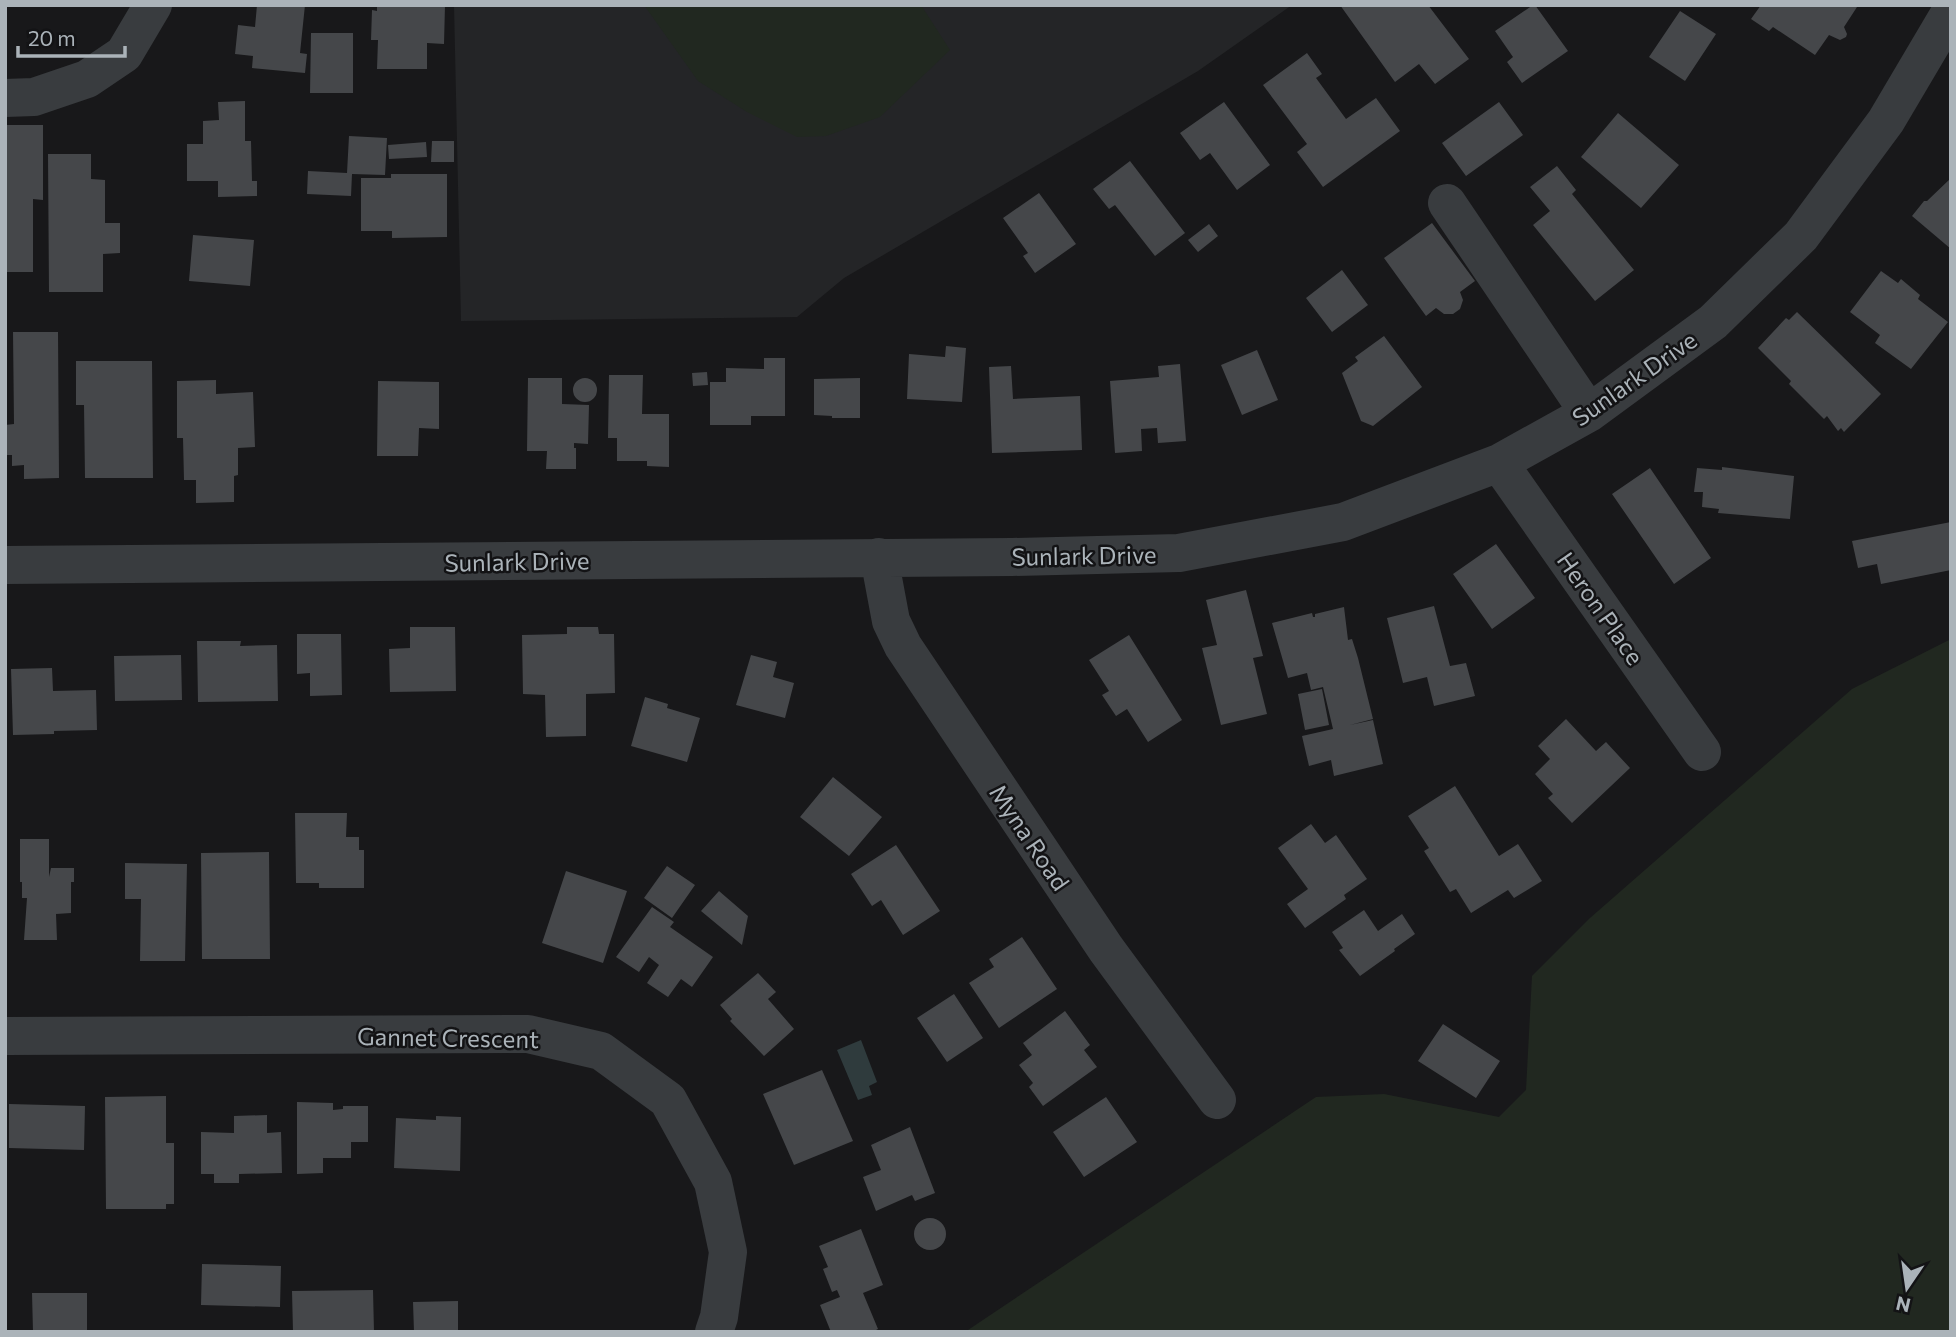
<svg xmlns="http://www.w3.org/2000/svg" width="1956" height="1337" font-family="Commissioner,sans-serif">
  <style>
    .built { fill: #242527 }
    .green { fill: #212820 }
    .water { fill: #2f3b3d }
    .building { fill: #45474a }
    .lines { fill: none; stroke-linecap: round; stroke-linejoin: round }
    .minor { stroke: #393c3f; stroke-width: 38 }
    .labels { text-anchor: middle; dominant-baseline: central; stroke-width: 5; stroke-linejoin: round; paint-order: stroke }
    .street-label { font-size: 24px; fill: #abb3b9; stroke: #131315 }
  </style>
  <rect width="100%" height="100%" fill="#18181a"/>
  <path class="built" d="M454,5H1292L1198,71L844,278L797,317L461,321Z"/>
  <path class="green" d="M644,5H921L950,50L880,117L826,136L797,137L747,112L698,81Z
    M1951,639V1332H965L1316,1097L1384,1094L1499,1117L1526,1090L1532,976L1590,918L1852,689Z"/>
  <path class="water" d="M861,1040L877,1082L869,1086L872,1095L858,1100L837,1050Z"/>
  <path class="building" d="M257,5H305L300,53L307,54L305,73L252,68L253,56L235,54L238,25L255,27Z
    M377,5H445L444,44L427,43V69H377L378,40H371L372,10L377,11Z
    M1340,5H1428L1469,59L1435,84L1419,64L1395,82Z
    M1533,5H1535L1568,51L1522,83L1507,62L1513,57L1495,31Z
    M1761,5H1855L1857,7L1844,27L1847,34L1846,37L1840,40L1829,35L1815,55L1773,27L1769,31L1751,19Z
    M1680,11L1716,34L1685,81L1649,57Z
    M311,33H353V93H310Z
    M1307,53L1322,74L1316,78L1346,119L1376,98L1400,131L1323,187L1297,152L1307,144L1263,85Z
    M245,101V141H251L252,181H257V196L218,197V181H187V144H203V121L219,120L218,102Z
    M1224,102L1270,165L1237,190L1210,153L1200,160L1180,133Z
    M1499,102L1523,135L1466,176L1442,143Z
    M1618,113L1679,165L1641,208L1581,157Z
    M5,125H43V200L33,199V272H5Z
    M349,136L387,138L385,175L352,174L351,196L307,194L308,171L347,173Z
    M432,141H454V162H431Z
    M426,142L427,157L389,159L388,145Z
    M48,154H91V179L105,180V223H120V253L103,254V292H49Z
    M1130,161L1185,233L1155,256L1115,205L1109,209L1093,189Z
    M1557,166L1576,190L1572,194L1634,270L1595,301L1533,225L1550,211L1530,187Z
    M391,174H447V237L392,238V231H361V178H391Z
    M1951,178V249L1912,216L1924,201H1927Z
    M1039,193L1076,244L1035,273L1023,256L1028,253L1003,218Z
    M1432,223L1475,281L1460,292L1463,300L1460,309L1453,314H1444L1436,308L1426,316L1384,258Z
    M1209,224L1218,236L1198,252L1188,240Z
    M193,235L254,240L250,286L189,281Z
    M1342,270L1368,305L1332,332L1306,298Z
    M1881,271L1898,283L1901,279L1920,295L1918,299L1948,322L1911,369L1875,343L1880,335L1850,312Z
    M1797,312L1881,394L1844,432L1841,428L1838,431L1827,416L1824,419L1789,384L1791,381L1758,348L1786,318L1789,320Z
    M13,332H58L59,478L24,479V465L12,466V455H5V425L14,424Z
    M1384,336L1422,387L1373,426L1361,421L1342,373L1358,361L1355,357Z
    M946,346L966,348L962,402L907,399L909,354L945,357Z
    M1257,350L1278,400L1242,415L1221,365Z
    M764,358H785V416H751V425H710V382H726V368L764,369Z
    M76,361H152L153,478H85L84,405H76Z
    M1180,364L1186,441L1158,443L1157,428L1141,429L1142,451L1115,453L1110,381L1159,377L1158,366Z
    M1011,366L1013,399L1080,396L1082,450L992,453L989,367Z
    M707,372L708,385L693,386L692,373Z
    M609,375H643L642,414H669V467L647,466V461H617V438H608Z
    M528,378H562V404L589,405L588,444L574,443V448H576V469H546L547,451H527Z
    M860,378V418H832V416L814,415V379Z
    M573 390a12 12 0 1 1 24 0a12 12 0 1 1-24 0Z
    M216,380V394L253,392L255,447L238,448V475L234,476V502L196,503V480H184L183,438H177V381Z
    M378,381L439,382V429L419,428L418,456H377Z
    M1722,467L1794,476L1790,519L1718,513L1719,509L1702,507L1703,492H1694L1697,468L1722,470Z
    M1650,468L1711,558L1674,584L1612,494Z
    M1951,522V570L1881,584L1877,564L1858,568L1852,541Z
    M1496,544L1535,598L1492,629L1453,574Z
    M1246,590L1263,656L1253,658L1267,714L1221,725L1202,648L1217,645L1206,600Z
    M1434,606L1450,666L1466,663L1475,696L1434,706L1427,677L1403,683L1387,618Z
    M1344,607L1348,640L1352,639L1358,658L1373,719L1350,725L1373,720L1383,764L1334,776L1331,760L1309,766L1302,736L1333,729L1323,687L1311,690L1307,673L1288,678L1272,623L1312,613L1313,617H1315V614Z
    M410,627H455L456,691L390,692L389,649L410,648Z
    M567,627H598L599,634H614L615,693L586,694V736L546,737L545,695L523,694L522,635L567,634Z
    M297,634H341L342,695L310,696V673L297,674Z
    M1129,635L1182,720L1148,742L1127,709L1116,716L1102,695L1109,691L1089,660Z
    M197,641H241L240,646L277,645L278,701L198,702Z
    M181,655L182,700L115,701L114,656Z
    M751,655L777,662L773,677L794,683L785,718L736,705Z
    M52,668L53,691L96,690L97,730L54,731V734L13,735L11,669Z
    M1322,689L1329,725L1305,730L1298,694Z
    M645,697L668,704L667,708L700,718L687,762L631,746Z
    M1566,719L1596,751L1606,742L1630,768L1572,823L1548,798L1553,794L1535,774L1550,759L1538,746Z
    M833,777L882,817L849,856L800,817Z
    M1455,786L1499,856L1518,844L1542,881L1514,898L1508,890L1471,913L1456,889L1450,892L1424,851L1429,848L1408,816Z
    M295,813H347L346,837H359V850H364V888H319V883H296Z
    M1311,824L1325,843L1336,835L1367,879L1344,895L1346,899L1305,928L1287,904L1308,889L1278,848Z
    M20,839H49V877L51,868H74V882H71V913L56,914L57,940H24L27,898H22V882H20Z
    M896,845L940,911L903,935L881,900L872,906L851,874Z
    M269,852L270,959H202L201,853Z
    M125,863L187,864L185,961H140L141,899H125Z
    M667,866L695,885L672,918L644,898Z
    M566,871L627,891L603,963L542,943Z
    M719,891L748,916L742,945L701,911Z
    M652,907L674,922L670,927L713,957L692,987L681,979L668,997L647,983L659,965L649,957L639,972L616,957Z
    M1364,910L1378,931L1402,914L1415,934L1394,949L1395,951L1360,976L1339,950L1343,948L1332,932Z
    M1022,937L1057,989L999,1028L969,983L994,967L989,959Z
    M758,973L776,992L768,999L794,1029L764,1056L730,1021L732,1019L720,1005Z
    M954,994L983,1038L947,1062L917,1018Z
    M1065,1011L1090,1045L1084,1050L1097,1067L1043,1106L1029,1087L1033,1083L1019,1065L1032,1055L1023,1043Z
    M1443,1024L1500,1061L1476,1098L1418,1061Z
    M822,1070L853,1141L794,1165L763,1094Z
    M166,1096V1143H174V1204H166V1209H106L105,1097Z
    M1106,1097L1137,1142L1084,1177L1053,1132Z
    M297,1102L333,1103V1110L343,1109V1106H368V1142H351V1158H323V1173L297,1174Z
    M9,1104L85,1106L84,1150L9,1148Z
    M267,1115V1133L281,1132L282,1173L239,1174V1183H214V1174H201V1132L234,1133V1116Z
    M436,1116L461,1117L460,1171L394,1168L396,1118L436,1120Z
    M910,1127L935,1193L915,1201L912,1195L876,1211L863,1177L881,1170L871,1145Z
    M914 1234a16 16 0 1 1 32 0a16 16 0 1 1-32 0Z
    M861,1229L883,1285L863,1293L878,1329L872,1332H831L820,1305L840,1297L837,1290L832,1292L823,1269L828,1267L819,1246Z
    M202,1264L281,1266L280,1307L201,1305Z
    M373,1290L374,1332H293L292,1291Z
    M32,1293H87V1332H33Z
    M458,1301V1332H414L413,1302Z"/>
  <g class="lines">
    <path class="minor" d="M5,98L34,97L87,79L124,54L153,5
      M1447,203L1589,413
      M1499,463L1702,752
      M879,557L891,621L903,646L1106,949L1217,1100
      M5,565L1012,557L1179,553L1343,522L1499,463L1589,413L1713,322L1801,236L1886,121L1951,11
      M5,1036L528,1034L601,1051L668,1100L713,1182L728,1252L719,1317L714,1332"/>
  </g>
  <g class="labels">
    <g class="street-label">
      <text transform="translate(1634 378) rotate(-35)">Sunlark Drive</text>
      <text transform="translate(1084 555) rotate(-1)">Sunlark Drive</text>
      <text transform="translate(517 561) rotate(-1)">Sunlark Drive</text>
      <text transform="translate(1601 608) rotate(55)">Heron Place</text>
      <text transform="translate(1030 837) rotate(56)">Myna Road</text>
      <text transform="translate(448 1037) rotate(1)">Gannet Crescent</text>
    </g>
  </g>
  <rect width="1956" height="1337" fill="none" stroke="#abb3b9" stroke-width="14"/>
  <g transform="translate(1907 1288) rotate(193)" stroke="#131315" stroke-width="5" paint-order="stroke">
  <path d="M0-5L12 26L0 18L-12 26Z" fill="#abb3b9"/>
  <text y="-10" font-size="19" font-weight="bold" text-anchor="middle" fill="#abb3b9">N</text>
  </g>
  <path d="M18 46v10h107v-10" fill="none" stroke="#abb3b9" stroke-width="3.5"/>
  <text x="28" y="46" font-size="21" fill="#abb3b9" stroke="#131315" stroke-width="5" paint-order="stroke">20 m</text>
</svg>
